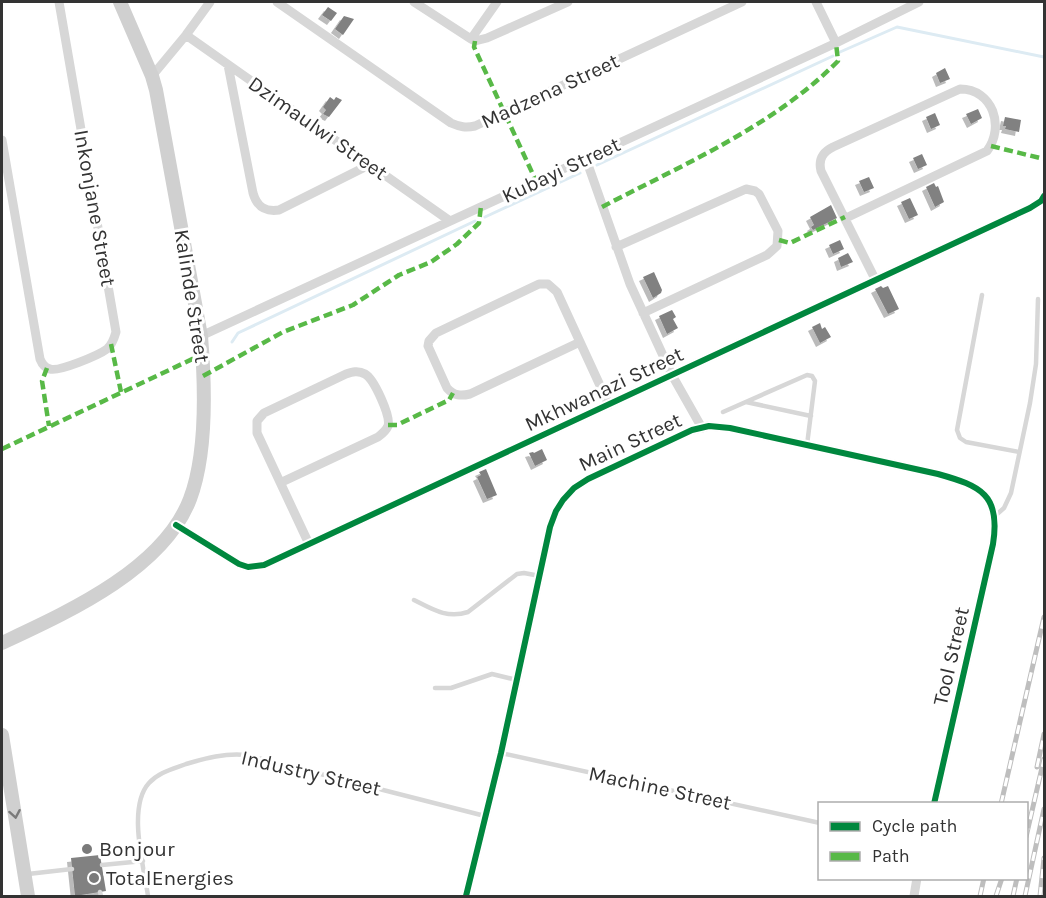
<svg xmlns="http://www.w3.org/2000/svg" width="1046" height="898" font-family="Karla,sans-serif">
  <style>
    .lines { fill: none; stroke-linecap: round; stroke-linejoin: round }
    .stream { stroke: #ddebf3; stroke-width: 3 }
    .building { fill: #818181; filter: url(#shadow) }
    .lane { stroke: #d7d7d7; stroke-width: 4.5 }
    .street { stroke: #d7d7d7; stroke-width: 9 }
    .secondary { stroke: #d0d0d0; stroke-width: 14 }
    .rail-casing { stroke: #bebebe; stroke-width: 5 }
    .rail { stroke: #fff; stroke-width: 3; stroke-dasharray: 9; stroke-linecap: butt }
    .quiet { stroke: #58b947; stroke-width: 4.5; stroke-dasharray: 9 4.5; stroke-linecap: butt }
    .cycleway-casing { stroke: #fff; stroke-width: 10 }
    .cycleway { stroke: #00873e; stroke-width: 6 }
    .oneway { stroke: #7a7a7a }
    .poi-dot { fill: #7a7a7a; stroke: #fff; stroke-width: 2 }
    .labels { text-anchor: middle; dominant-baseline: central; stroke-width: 6; stroke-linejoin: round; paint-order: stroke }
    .street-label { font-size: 21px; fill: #333; stroke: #fff }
    .poi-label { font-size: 21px; fill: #333; stroke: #fff; text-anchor: start }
  </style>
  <defs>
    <filter id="shadow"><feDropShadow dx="-4" dy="4" stdDeviation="0" flood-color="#0004"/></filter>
  </defs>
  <rect width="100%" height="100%" fill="#fff"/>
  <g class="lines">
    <path class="stream" d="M840,52L897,27L1044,57
      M597,165L833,56
      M485,217L580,173
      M232,342L238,333L475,221"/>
  </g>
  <path class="building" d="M328,7L337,13L331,21L322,15Z
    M344,16L354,19L343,35L335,29Z
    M945,68L950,79L940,83L936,73Z
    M330,97L334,100L336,97L342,100L329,117L323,114L326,110L323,107Z
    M978,109L982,118L971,124L966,114Z
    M935,113L940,125L931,129L926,117Z
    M1005,117L1021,120L1019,132L1005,129L1006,126H1003Z
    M922,154L927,165L918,169L913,158Z
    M869,177L874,188L864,192L859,181Z
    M934,183L936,187L938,186L944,202L935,207L926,187Z
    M910,198L918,215L909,219L901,202Z
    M831,205L837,218L813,230L811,227L814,225L810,217Z
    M840,240L844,249L833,254L829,245Z
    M848,253L853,262L841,267L838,258Z
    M654,272L662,290L661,293L653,298L643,277Z
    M881,286L883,288L888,286L899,309L888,314L875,289Z
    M672,310L676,317L673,319L678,328L667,334L659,316Z
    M820,323L822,329L825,327L831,337L820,343L812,327Z
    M542,449L547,460L535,466L529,453L533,452L534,453Z
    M486,469L497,495L487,499L477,477L481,475L479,472Z
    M100,855L106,891L75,896L71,858Z"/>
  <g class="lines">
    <path class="lane" d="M982,295L957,430L960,438L966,442L1019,452
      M746,402L811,416
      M723,412L807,375L812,376L815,381L807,445
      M996,515L1004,508L1011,493L1030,403L1036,364L1038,299
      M414,600C432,609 447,619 468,612L517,574L524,573L540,576
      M435,688H451L492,674L517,680
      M501,753L820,823
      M102,865L143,861
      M28,874L72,869
      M100,892L101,896
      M148,896C144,867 127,807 149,783C159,772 173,769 186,764C206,758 225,753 246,755L485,816"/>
    <path class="street" d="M277,2L451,123C460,127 466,128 475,126L742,2
      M414,2L471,39L475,41L487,38L568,2
      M816,2L836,43
      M186,35L450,221
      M471,39L497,2
      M228,65L253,193C257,207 265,212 279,210L369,165
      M152,76L186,35L210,2
      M2,140L40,359C42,364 45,368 50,369C59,372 99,355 107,349C112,345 114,339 116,332L59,2
      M586,159L630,284L672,375L702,428
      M846,218L987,151C1005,127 993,89 960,89L833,147C823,152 818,159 821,171L875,279
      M616,247L746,189L755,191L759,194L778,231L777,246L767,255L643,313
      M201,336L836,43L919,2
      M580,342L470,394C461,396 454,396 447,388L428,346L429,341L436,333L539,284H548L557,292L609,405
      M282,482L378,437C382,434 386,431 388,426C391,416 374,379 365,374C358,370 352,372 346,374L264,413L257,421V433L309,544
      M176,525L239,564L248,567L264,565L1030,208L1041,201L1044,196
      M466,896L501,753L550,527L556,511L563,500L574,488L588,479L692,430L709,426L730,428L938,474C981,486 1001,495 993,544L934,804
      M914,896L917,878"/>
    <path class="secondary" d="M2,643C66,613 163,570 190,499C207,454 205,384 201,336L156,90L152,76L120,2
      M2,735L28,896"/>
    <g class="rail-casing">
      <path id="rail" d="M1037,767L1044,734
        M1001,804L1044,617
        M1026,837L1044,759
        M980,896L984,878
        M996,896L1002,878
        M1013,896L1017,878
        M1025,896L1044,809
        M1040,896L1044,858"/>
    </g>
    <use href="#rail" class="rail"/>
    <path class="quiet" d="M475,41L474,47L536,181
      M991,146L1044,159
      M602,207C682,165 774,126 838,61L836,43
      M779,240L790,243L845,217
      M111,344L121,392
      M47,368L42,381L49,426
      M203,376L283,332L353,305L399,275L431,262L457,244L479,223L481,206
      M388,425H397L449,400L453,393
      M2,449L203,354"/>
    <g class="cycleway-casing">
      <path id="cycleway" d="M176,525L239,564L248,567L264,565L1030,208L1041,201L1044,196
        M466,896L501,753L550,527L556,511L563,500L574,488L588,479L692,430L709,426L730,428L938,474C981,486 1001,495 993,544L934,804"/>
    </g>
    <use href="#cycleway" class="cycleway"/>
  </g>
  <defs><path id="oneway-chevron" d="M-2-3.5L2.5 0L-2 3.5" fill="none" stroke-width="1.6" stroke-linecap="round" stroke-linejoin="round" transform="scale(1.5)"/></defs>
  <use class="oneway" href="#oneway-chevron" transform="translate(15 814) rotate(80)"/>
  <g class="poi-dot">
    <circle cx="87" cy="849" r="6"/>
    <circle cx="94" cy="878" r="6"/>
  </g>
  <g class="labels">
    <g class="street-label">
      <text transform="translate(550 91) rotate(-25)">Madzena Street</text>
      <text transform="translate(318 128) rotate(35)">Dzimaulwi Street</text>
      <text transform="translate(561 170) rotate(-25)">Kubayi Street</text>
      <text transform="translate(95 208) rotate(80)">Inkonjane Street</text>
      <text transform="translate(192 296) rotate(81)">Kalinde Street</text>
      <text transform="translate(604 389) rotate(-25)">Mkhwanazi Street</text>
      <text transform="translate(630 442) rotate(-25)">Main Street</text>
      <text transform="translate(951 656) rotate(-77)">Tool Street</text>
      <text transform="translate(311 773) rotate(13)">Industry Street</text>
      <text transform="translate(660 788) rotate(12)">Machine Street</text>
    </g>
    <g class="poi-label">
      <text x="99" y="849">Bonjour</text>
      <text x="106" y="878">TotalEnergies</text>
    </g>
  </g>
  <rect width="1046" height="898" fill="none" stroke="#333333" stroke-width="6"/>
  <rect x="818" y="802" width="210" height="78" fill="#ffffff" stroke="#adadad" stroke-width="1.5"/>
  <rect x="830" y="822" width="30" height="9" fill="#00873e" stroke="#adadad" stroke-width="1.5"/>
  <text x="872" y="832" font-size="18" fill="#333333">Cycle path</text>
  <rect x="830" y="852" width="30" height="9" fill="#58b947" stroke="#adadad" stroke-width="1.5"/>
  <text x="872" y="862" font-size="18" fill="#333333">Path</text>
</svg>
